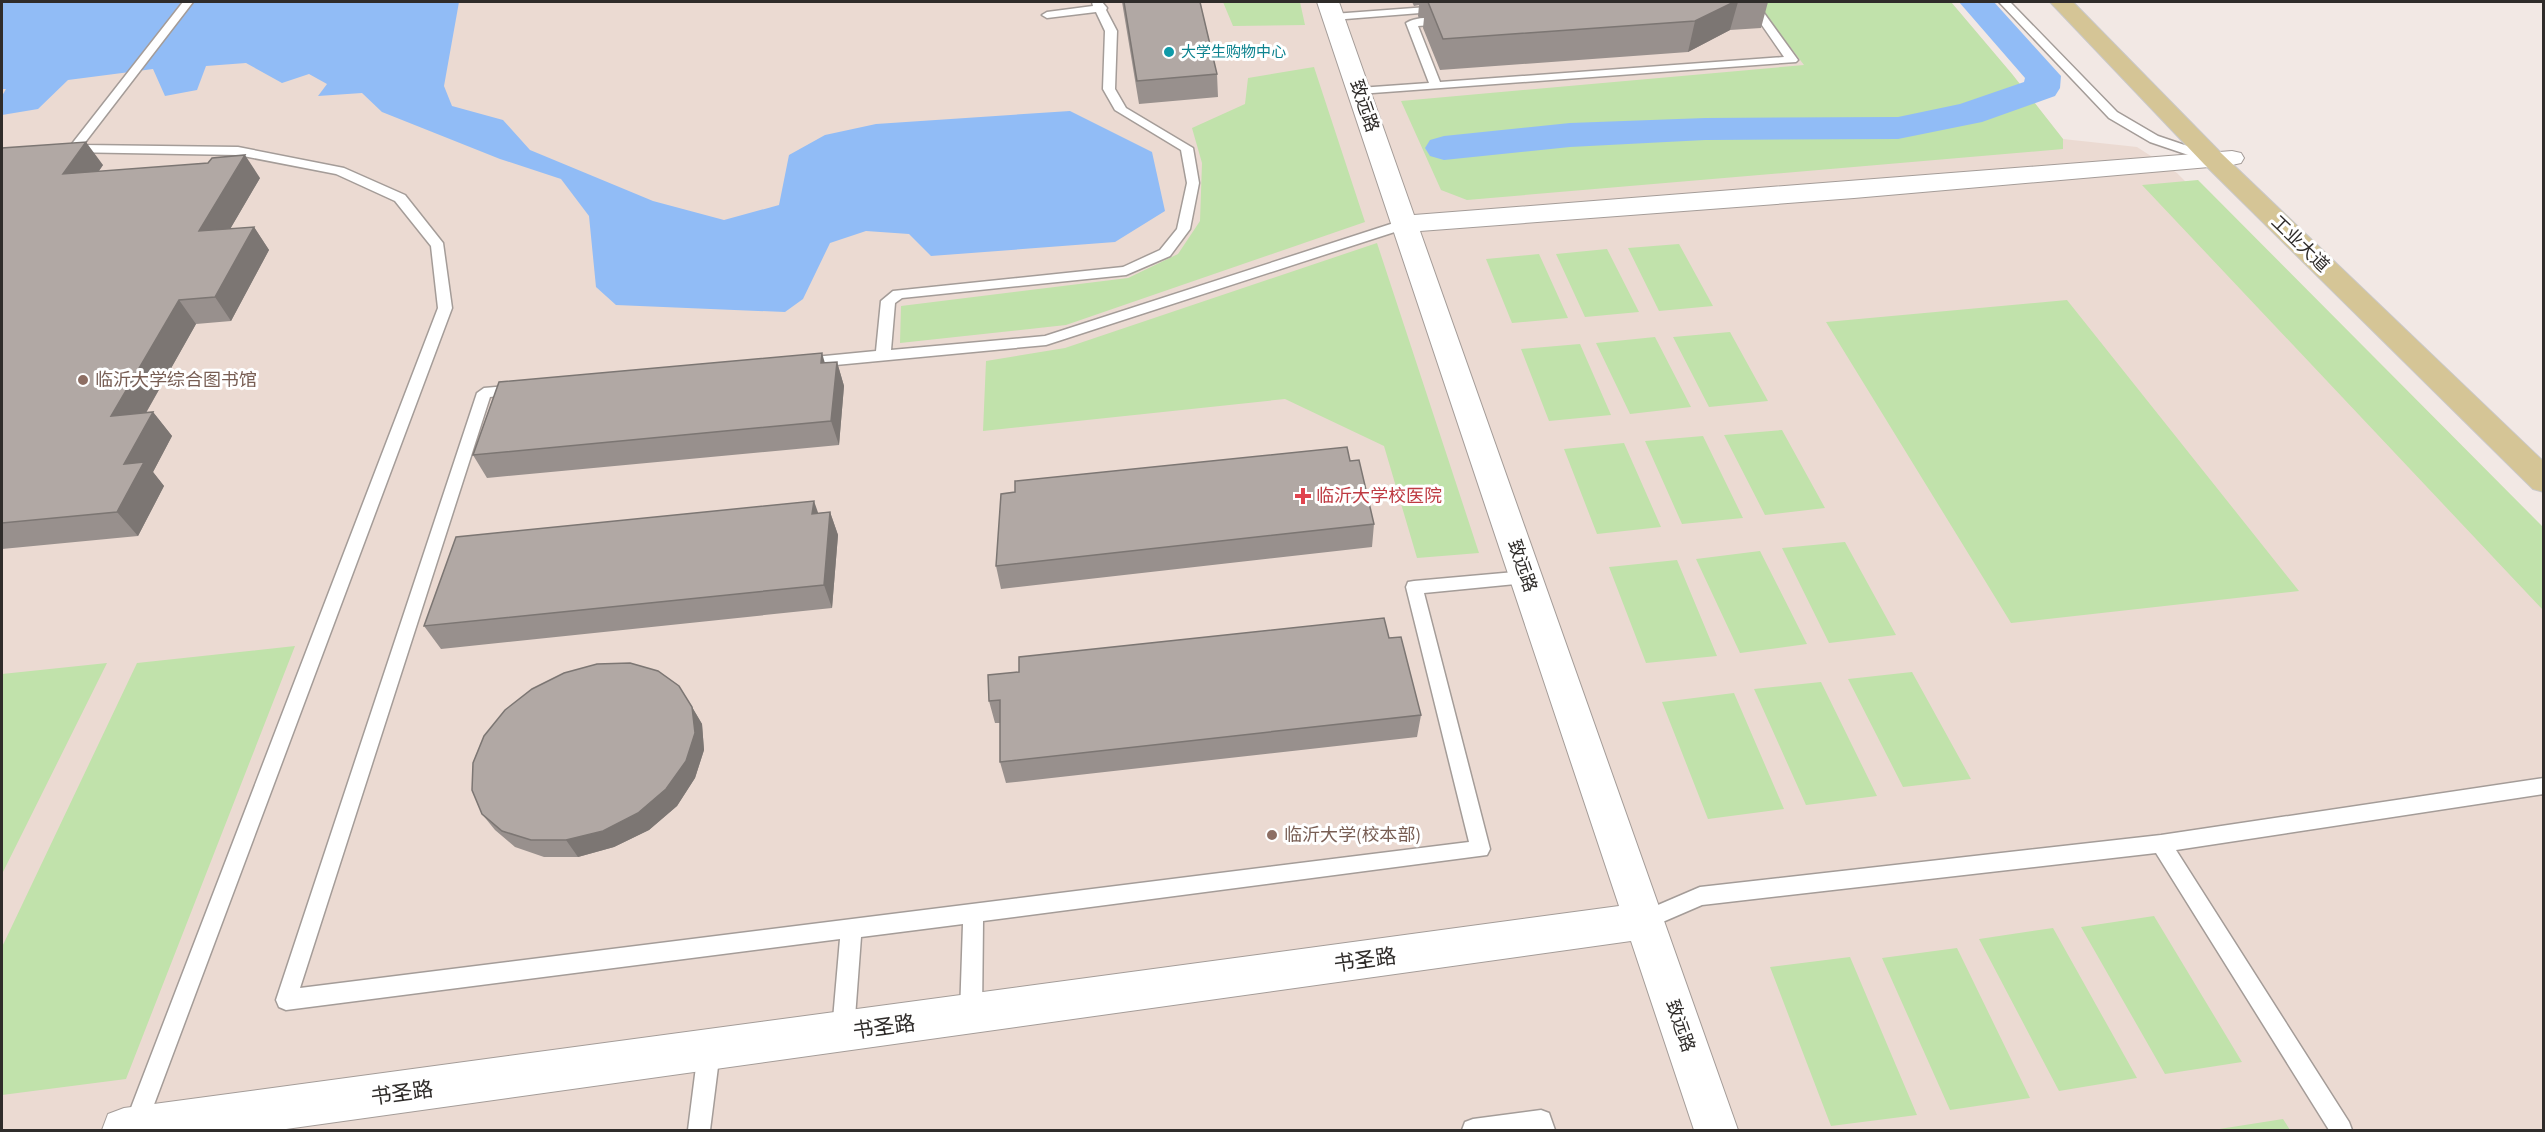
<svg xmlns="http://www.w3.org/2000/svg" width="2545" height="1132" font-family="'Source Sans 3','Noto Sans SC',sans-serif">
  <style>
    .built { fill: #ebdad2 }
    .green { fill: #c1e2ab }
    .water { fill: #91bcf6 }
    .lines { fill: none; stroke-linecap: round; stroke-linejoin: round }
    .river { fill: #91bcf6; fill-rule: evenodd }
    .service-casing { stroke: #a49c98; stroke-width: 3 }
    .minor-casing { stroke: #a49c98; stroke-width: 2 }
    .primary-casing { stroke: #c9c8c8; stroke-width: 2 }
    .service { fill: #fff; fill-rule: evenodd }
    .minor { fill: #fff; fill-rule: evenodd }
    .primary { fill: #d5c596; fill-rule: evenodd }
    .wall { fill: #98908d }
    .shaded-wall { fill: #7c7673 }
    .building { fill: #b1a8a4; stroke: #7c7673; stroke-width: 1.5 }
    .culture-dot { fill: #0f9aa8; stroke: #fff; stroke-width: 2 }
    .education-dot { fill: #8d6e63; stroke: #fff; stroke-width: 2 }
    .health-dot { fill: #e0444e; stroke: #fff; stroke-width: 2 }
    .labels { text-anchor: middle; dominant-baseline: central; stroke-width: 6; stroke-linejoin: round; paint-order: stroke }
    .far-culture-label { font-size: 15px; fill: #0d838f; stroke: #fff; text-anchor: start }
    .street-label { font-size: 18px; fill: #2f2c2a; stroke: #fff }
    .education-label { font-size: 18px; fill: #785e54; stroke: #fff; text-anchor: start }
    .health-label { font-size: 18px; fill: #be3a42; stroke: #fff; text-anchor: start }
    .near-street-label { font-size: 21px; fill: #2f2c2a; stroke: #fff }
  </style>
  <rect width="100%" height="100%" fill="#f2e8e4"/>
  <path class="built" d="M2,2H1951L2012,74L2063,139L2137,147L2177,173L2543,540V1130H2Z"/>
  <path class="green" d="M1223,2H1300L1305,25L1233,26Z
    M1756,2H1951L2012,74L2063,139V149L1467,200L1441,190L1401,101L1804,65Z
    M1314,67L1365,222L1066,325L900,343L901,306L1128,278L1178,254L1200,221L1202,163L1192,128L1245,104L1248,78Z
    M2198,180L2543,527V610L2142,185Z
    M1377,243L1479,553L1417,558L1384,446L1285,399L983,431L986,361L1065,348Z
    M1679,244L1713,306L1659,311L1628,248Z
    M1607,249L1639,312L1585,317L1556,254Z
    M1539,254L1568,318L1512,323L1486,259Z
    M2067,300L2299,591L2011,623L1826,322Z
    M1730,332L1768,401L1709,407L1673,337Z
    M1655,337L1691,407L1630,414L1596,343Z
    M1580,344L1611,415L1549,421L1521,349Z
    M1782,430L1825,508L1765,515L1724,435Z
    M1703,436L1743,518L1682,524L1645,441Z
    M1624,443L1661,527L1597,534L1564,449Z
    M1845,542L1896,635L1829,643L1782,548Z
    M1760,551L1807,644L1740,653L1696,559Z
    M1677,560L1717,656L1646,663L1609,567Z
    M295,646L126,1079L2,1095V947L137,663Z
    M107,663L2,874V674Z
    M1912,672L1971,779L1903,787L1848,679Z
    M1821,682L1877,796L1806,805L1754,689Z
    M1734,693L1784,809L1708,819L1662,702Z
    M2154,916L2242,1062L2165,1074L2081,927Z
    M2053,928L2137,1078L2059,1091L1979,939Z
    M1957,948L2030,1098L1950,1110L1882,958Z
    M1850,957L1917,1115L1831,1126L1770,967Z
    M2283,1119L2290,1130H2213Z"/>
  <path class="water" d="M2,2H459L444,86L452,106L503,120L530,150L653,201L724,220L779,205L789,155L825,135L876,124L1070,111L1152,152L1165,211L1115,242L931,256L909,234L866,231L830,243L803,299L785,312L616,305L596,287L589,216L561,179L500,159L382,112L362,93L318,96L327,84L309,74L282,83L246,63L206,66L197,90L165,96L153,69L68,80L38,109L2,115V96L6,89H2Z"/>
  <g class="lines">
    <path class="river" d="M1959,2H1994L2061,76L2060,88L2055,96L1982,122L1898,139L1705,140L1570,147L1444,160L1430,156L1425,148L1430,140L1444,136L1570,123L1705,118L1898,117L1960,104L2024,82L2025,78Z"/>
    <g class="service-casing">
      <path id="service" d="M183,2H193L83,145L238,147L344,168L405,195L443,243L452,308L146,1126L144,1130H126L124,1126L438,308L431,246L395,201L336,174L238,155L66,152V146L71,145Z
        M1092,2H1102L1107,8L1106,10L1117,31L1115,89L1126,108L1193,148L1199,183L1190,229L1170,256L1126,275L902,298L895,303L891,350L1045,336L1400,221H1410L1412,224L1410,227L1046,345L804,368L799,366L797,363L799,360L804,358L876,351L881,301L893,291L1123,267L1160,250L1177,229L1187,183L1181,150L1115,110L1103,89L1105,31L1096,12L1047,18L1042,15L1047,12L1093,6Z
        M1746,2H1756L1798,60L1796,62L1359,94L1353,91L1359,88L1429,83L1406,23C1414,17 1441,15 1449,21L1444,24L1418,26L1440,82L1784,57Z
        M1999,2H2010L2117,112L2158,136L2217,156L2219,159L2217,162H2209L2150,142L2109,118Z
        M1441,6L1445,7V11L1333,20L1328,17L1333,14Z
        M518,385L525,390L523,393L490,397L300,988L1469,842L1406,587L1408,582L1414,581L1526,571L1532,573L1534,577L1532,581L1526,583L1424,593L1490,849L1487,855L983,921L982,1014L978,1021L971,1024L964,1021L960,1014L963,924L861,937L854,1031L851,1038L843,1041L835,1038L832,1031L840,939L286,1010L279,1007L276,1000L477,393L484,388Z
        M2544,778V794L2176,850L2349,1122L2352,1130H2329L2156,853L1702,905L1644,930L1637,928L1634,921L1637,914L1700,887L2161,835Z
        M709,1040L717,1044L720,1051L710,1130H688L698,1051L701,1044Z
        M1541,1110L1549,1113L1555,1130H1462L1465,1122L1473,1119Z"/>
    </g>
    <g class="minor-casing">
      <path id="minor" d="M1317,2H1339L1414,215L2232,151L2241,153L2244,158L2241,163L2232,165L1854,198L1420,231L1738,1130H1694L1631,941L279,1130H102L108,1114L124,1108L1619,906Z"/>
    </g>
    <g class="primary-casing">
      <path id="primary" d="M2050,2H2073L2222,154L2544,462V492L2533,489L2204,164Z"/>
    </g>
    <use href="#service" class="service"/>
    <use href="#minor" class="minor"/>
    <use href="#primary" class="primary"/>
  </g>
  <path class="wall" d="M1122,2H1200L1217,74L1218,97L1139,104Z
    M1412,2H1768L1761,28L1730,30L1688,52L1440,70L1423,28L1424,18H1419L1418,16L1419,5L1414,6Z
    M2,148L103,165L99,171L260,178L230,229L254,227L269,250L231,321L196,324L146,413L153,412L172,436L153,472L164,486L138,536L2,549Z
    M837,362L844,386L839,445L487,478L473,455L825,363Z
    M1350,461L1374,524L1372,547L1001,589L996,566Z
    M830,512L838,535L832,608L441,649L424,626L818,513Z
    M1389,638L1421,715L1417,737L1006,783L1000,762V723H995L989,701Z
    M692,707L702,724L704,750L695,778L677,806L649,830L614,847L578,857H544L515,847L495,830L482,814Z"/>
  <path class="shaded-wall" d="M1734,2H1738L1730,30L1688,52L1695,21Z
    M86,142L103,165L80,197L63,174Z
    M245,155L260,178L215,255L199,231Z
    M254,227L269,250L231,321L215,297Z
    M179,300L196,324L131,439L111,416Z
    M822,353L829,377L821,363Z
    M837,362L844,386L839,445L831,421Z
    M153,412L172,436L153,472L164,486L138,536L117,512L124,464Z
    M814,501L822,524L812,514Z
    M830,512L838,535L832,608L824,585Z
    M692,707L702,724L704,750L695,778L677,806L649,830L614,847L578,857L566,840Z"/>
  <path class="building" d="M1124,2H1200L1217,74L1137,81Z
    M1428,2H1734L1695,21L1443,39Z
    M86,142L63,174L208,163L212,158L245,155L199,231L254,227L215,297L179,300L111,416L153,412L124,464L144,462L117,512L2,523V148Z
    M822,353L821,363L837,362L831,421L473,455L499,382Z
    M1347,447L1350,461L1359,460L1374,524L996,566L1001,494L1015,492V481Z
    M814,501L812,514L830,512L824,585L424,626L456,537Z
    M1384,618L1389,638L1401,637L1421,715L1000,762V700L989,701L988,675L1019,672V657Z
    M630,663L658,671L679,686L692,707L695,733L686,761L666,789L638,813L603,831L566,840H531L502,831L482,814L472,790L473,763L484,736L505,710L532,689L564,673L597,664Z"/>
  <circle class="culture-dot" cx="1169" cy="52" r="6"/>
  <g class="education-dot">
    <circle cx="83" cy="380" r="6"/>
    <circle cx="1272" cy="835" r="6"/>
  </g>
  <path class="health-dot" d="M1300 487h6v6h6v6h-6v6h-6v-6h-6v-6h6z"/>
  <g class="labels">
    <g class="far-culture-label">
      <text x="1181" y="52">大学生购物中心</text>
    </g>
    <g class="street-label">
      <text transform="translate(1364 106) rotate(71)">致远路</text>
      <text transform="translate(2300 244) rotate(44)">工业大道</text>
      <text transform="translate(1522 566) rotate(71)">致远路</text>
      <text transform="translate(1680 1026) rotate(71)">致远路</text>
    </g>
    <g class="education-label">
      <text x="95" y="380">临沂大学综合图书馆</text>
      <text x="1284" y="835">临沂大学(校本部)</text>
    </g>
    <g class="health-label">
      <text x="1316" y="496">临沂大学校医院</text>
    </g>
    <g class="near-street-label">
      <text transform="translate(1365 960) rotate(-8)">书圣路</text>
      <text transform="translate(884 1027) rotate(-8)">书圣路</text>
      <text transform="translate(402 1093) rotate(-8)">书圣路</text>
    </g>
  </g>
  <rect width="2545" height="1132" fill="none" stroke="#2f2c2a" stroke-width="6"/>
</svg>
